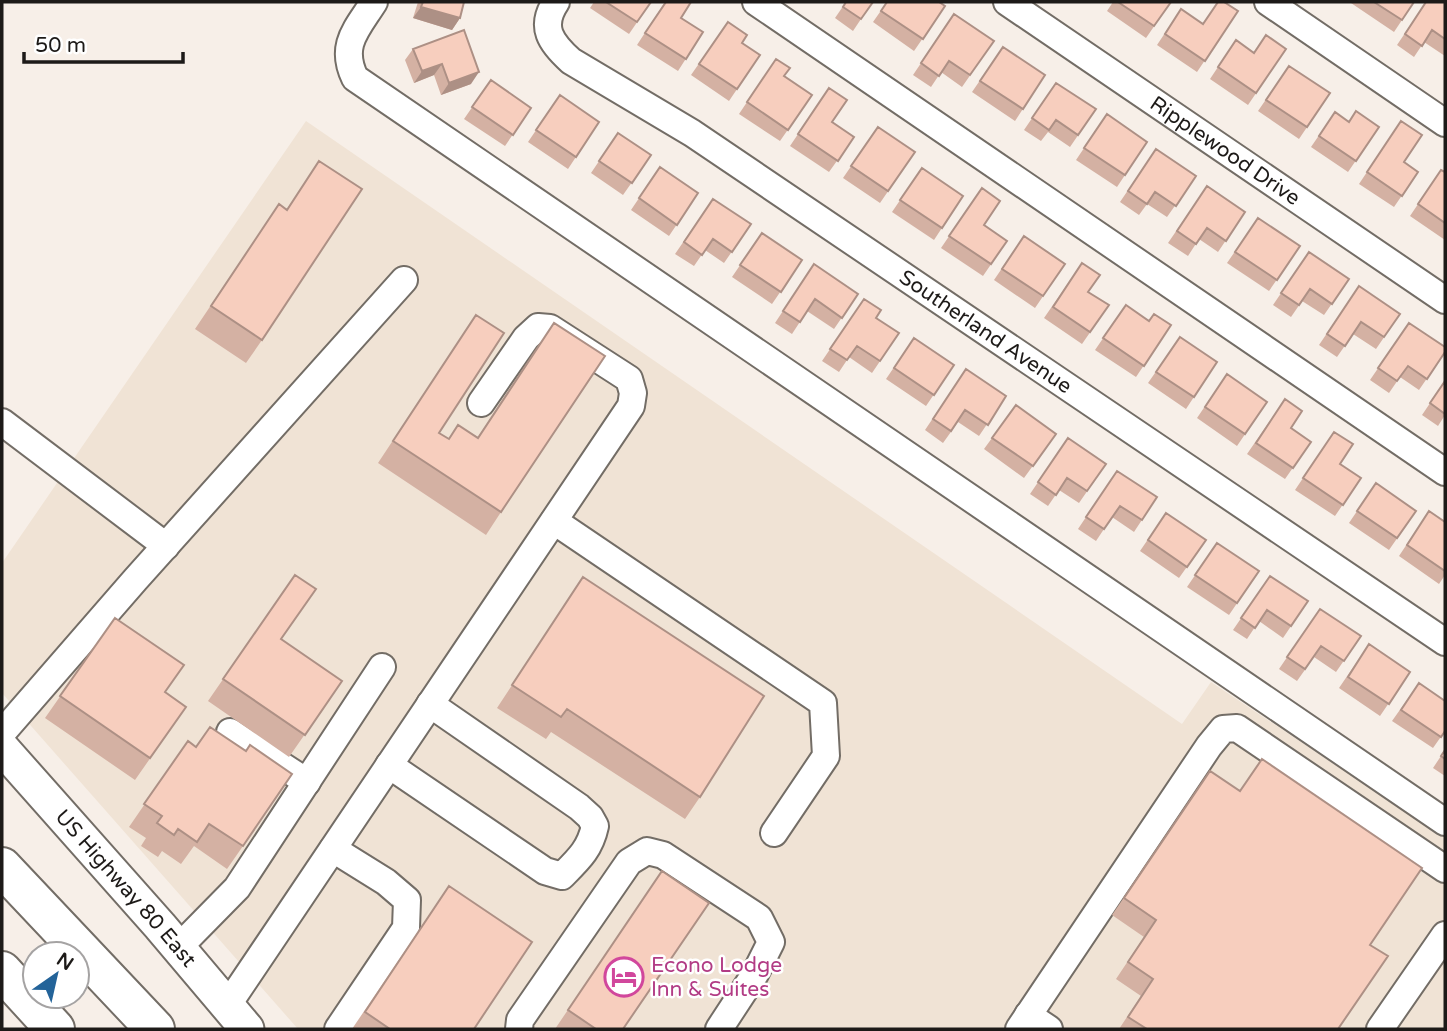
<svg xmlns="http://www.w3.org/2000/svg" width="1447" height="1031" font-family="'Varela Round',sans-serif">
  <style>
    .built { fill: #f0e3d5 }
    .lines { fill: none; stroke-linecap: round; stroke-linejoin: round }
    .minor-casing { stroke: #736d66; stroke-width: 30 }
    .major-casing { stroke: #736d66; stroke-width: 37 }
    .highway-casing { stroke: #736d66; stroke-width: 42 }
    .minor { stroke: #fff; stroke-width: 26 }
    .major { stroke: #fff; stroke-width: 33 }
    .highway { stroke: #fff; stroke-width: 38 }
    .wall { fill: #d4b1a3 }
    .shaded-wall { fill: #ad9085 }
    .building { fill: #f7cebe; stroke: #ad9085; stroke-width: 2 }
    .labels { text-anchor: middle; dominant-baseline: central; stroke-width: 5; stroke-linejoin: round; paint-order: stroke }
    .street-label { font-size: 21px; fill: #1d1a18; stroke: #fff }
    .hotel-label { font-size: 21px; fill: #b23c85; stroke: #fff; text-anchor: start }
  </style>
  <rect width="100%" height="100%" fill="#f7efe8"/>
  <path class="built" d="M306,121L1182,724L1211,682L1445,838V1029H298L2,693V563Z"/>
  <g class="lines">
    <g class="minor-casing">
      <g id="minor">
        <path d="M374,2C357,29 339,45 355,78L1445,822"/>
        <path id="s1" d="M556,2C539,27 551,43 571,61L692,133L1445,642"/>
        <path d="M756,2L1445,472"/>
        <path id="s2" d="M1007,2L1445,300"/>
        <path d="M1268,2L1445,123"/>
        <path d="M2,422L166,546"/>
        <path d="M554,521L823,703L826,756L774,833"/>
        <path d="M230,732L307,782"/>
        <path d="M2,733L135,580L404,280"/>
        <path d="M389,765L545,871L562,876C579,859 590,849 595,826L590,817L579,807L430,704"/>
        <path d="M333,849L386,882L407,900L406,928L338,1029"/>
        <path d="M178,948L237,888L382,667"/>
        <path d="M227,1006L631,406L633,393L629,379L550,328L538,327L526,338L481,403"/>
        <path d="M1028,1015L1049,1029"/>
        <path d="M519,1029L520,1020L629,862L647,851L663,855L759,918L771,942L755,974L719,1029"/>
        <path d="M1019,1029L1209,746L1223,729L1237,728L1445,869"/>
        <path d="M1380,1029L1445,935"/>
      </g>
    </g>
    <g class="major-casing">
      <g id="major">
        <path id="s3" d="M2,748L160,926L247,1029"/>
      </g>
    </g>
    <g class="highway-casing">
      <path id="highway" d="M2,867L155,1029
        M2,971L55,1029"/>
    </g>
    <use href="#minor" class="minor"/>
    <use href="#major" class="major"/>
    <use href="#highway" class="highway"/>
  </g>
  <path class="wall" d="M418,2H464L460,18L452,30L413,18Z
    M594,2H651L629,34L590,8Z
    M665,2H691L681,18L703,32L678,71L637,45Z
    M846,2L861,19L853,31L835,18Z
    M887,2L945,6L914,51L873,22Z
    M1113,2H1171L1146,38L1107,11Z
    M1352,2H1414L1394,32L1351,3Z
    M1426,2H1445V56L1424,42L1414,57L1397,45Z
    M1181,9L1203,24L1238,11L1197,72L1157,45Z
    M954,14L994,41L962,87L941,72L931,87L913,75Z
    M728,22L742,43L760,55L729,101L691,75Z
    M464,30L471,84L441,95L434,75L414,83L405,60L413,49Z
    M1236,40L1254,53L1286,49L1248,105L1210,79Z
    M1003,47L1045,75L1015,121L972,92Z
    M776,59L784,76L812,95L780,141L739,114Z
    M1289,66L1330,93L1299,139L1258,111Z
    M491,80L531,108L505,146L464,119Z
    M1056,83L1096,109L1070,147L1048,132L1041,141L1024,130Z
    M829,88L832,122L854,137L829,172L790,146Z
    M560,95L599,122L568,169L528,142Z
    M1335,112L1349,122L1379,127L1348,172L1311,147Z
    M1107,114L1147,142L1117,187L1076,160Z
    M1401,121L1404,162L1418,172L1394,207L1359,184Z
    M878,127L915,152L880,203L843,178Z
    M618,133L651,155L623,195L591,173Z
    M1156,149L1196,176L1167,217L1147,204L1139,215L1120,202Z
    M319,161L262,340L246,363L195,329L279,204L287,209Z
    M660,167L698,193L669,236L631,210Z
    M922,168L963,196L934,240L892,212Z
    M1441,170L1445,172V240L1410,216Z
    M1207,186L1245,212L1218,252L1199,239L1188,256L1168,243Z
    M982,188L984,225L1007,241L983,276L941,248Z
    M713,199L751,224L724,263L705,250L694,266L675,254Z
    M1258,218L1300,246L1269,291L1227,263Z
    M762,233L802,260L772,304L732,277Z
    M1024,236L1065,264L1035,308L994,280Z
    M1309,252L1349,279L1324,315L1302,301L1291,317L1273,305Z
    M1082,263L1088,292L1109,305L1082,344L1044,318Z
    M814,264L858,294L834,329L807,311L792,334L775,323Z
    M1359,286L1400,314L1376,349L1353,334L1337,357L1319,345Z
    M864,299L876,318L899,333L872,373L849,357L839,372L822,361Z
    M1126,305L1149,321L1171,325L1136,377L1095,350Z
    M476,315L439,433L448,439L458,425L478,437L554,323L501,512L486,535L378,463Z
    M1409,323L1445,352L1419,390L1400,377L1389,393L1370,380Z
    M1180,337L1217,362L1186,409L1148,383Z
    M914,338L954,365L926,406L886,379Z
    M966,369L1006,396L979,436L958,422L943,443L925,430Z
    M1227,374L1267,402L1237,446L1197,418Z
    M1445,381V415L1438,426L1422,415Z
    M1285,399L1291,428L1311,442L1285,479L1247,454Z
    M1016,405L1056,434L1024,478L984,449Z
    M1334,432L1340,464L1361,478L1335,516L1295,490Z
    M1068,438L1106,464L1079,503L1059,490L1048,506L1030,494Z
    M1117,471L1157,497L1134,532L1112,517L1096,541L1078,529Z
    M1376,483L1416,511L1389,550L1349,523Z
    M1429,511L1445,522V575L1439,584L1399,556Z
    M1166,513L1206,540L1179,578L1140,551Z
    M1217,543L1259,571L1229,615L1187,587Z
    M295,575L281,639L342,681L289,757L208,701Z
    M1270,576L1308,601L1283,638L1259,621L1247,639L1233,630Z
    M583,577L700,797L685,819L551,732L546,739L497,708Z
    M1320,609L1361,636L1336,672L1314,657L1297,681L1279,669Z
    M115,618L165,692L186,707L135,780L45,718Z
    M1369,644L1410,672L1380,716L1339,688Z
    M1419,683L1445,731L1433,748L1392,721Z
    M188,741L243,846L227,869L194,846L181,864L162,851L158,857L141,846L146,838L129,827Z
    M1445,750V776L1433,768Z
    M1210,771L1370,945L1338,1029H1119L1141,996L1116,979L1144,937L1112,915Z
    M662,871L623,1029H555Z
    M449,886L474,1029H352L434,908Z"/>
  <path class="shaded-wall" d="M421,7L460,18L452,30L413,18Z
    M442,64L434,75L414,83L422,71Z
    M479,72L471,84L441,95L449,83Z"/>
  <path class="building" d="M423,2H464L460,18L421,7Z
    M606,2H651L637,22Z
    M666,2H691L681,18L703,32L686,59L645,33Z
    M846,2H873L861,19L843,7Z
    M887,2H939L945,6L923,39L881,11Z
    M1118,2H1171L1154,26Z
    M1218,2H1224L1238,11L1205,61L1165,34L1181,9L1203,24Z
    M1374,2H1414L1402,20Z
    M1426,2H1445V39L1432,30L1422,46L1405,34Z
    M954,14L994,41L970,75L949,61L939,76L921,63Z
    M728,22L747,35L742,43L760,55L737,89L699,64Z
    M464,30L479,72L449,83L442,64L422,71L413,49Z
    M1266,35L1286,49L1256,93L1218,67L1236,40L1254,53Z
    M1003,47L1045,75L1023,109L980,81Z
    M776,59L790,68L784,76L812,95L788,130L747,102Z
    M1289,66L1330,93L1307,127L1266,100Z
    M491,80L531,108L513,135L472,107Z
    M1056,83L1096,109L1078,135L1056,120L1049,130L1032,118Z
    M829,88L847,100L832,122L854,137L838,161L798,134Z
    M560,95L599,122L576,157L536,130Z
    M1356,111L1379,127L1356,161L1319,136L1335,112L1349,122Z
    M1107,114L1147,142L1125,175L1084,148Z
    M1401,121L1422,135L1404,162L1418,172L1402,196L1367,172Z
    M878,127L915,152L888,191L851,166Z
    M618,133L651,155L632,183L599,161Z
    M1156,149L1196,176L1176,206L1155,192L1147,204L1128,191Z
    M319,161L362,189L262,340L211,306L279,204L287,210Z
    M660,167L698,193L677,225L639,198Z
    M922,168L963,196L942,228L900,200Z
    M1441,170L1445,172V223L1418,204Z
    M1207,186L1245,212L1226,241L1207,228L1196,244L1177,231Z
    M982,188L1000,201L984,225L1007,241L991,264L949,236Z
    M713,199L751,224L732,252L713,239L702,255L684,242Z
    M1258,218L1300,246L1277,280L1235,252Z
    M762,233L802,260L781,292L740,265Z
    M1024,236L1065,264L1043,296L1002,269Z
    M1309,252L1349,279L1332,304L1310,289L1299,305L1281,293Z
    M1082,263L1100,275L1088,292L1109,305L1090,332L1053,307Z
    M814,264L858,294L842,318L815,299L800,322L783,311Z
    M1359,286L1400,314L1384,337L1361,322L1345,346L1327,334Z
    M864,299L881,310L876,318L899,333L880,361L857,346L847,360L830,349Z
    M1126,305L1149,321L1154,314L1171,325L1144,366L1103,338Z
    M476,315L504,333L439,433L449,439L458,425L478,438L554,323L605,356L501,512L393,441Z
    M1409,323L1445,347V352L1427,379L1408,366L1397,381L1378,368Z
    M1180,337L1217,362L1194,397L1156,372Z
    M914,338L954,365L934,395L894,368Z
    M966,369L1006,396L988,425L965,410L951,431L933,419Z
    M1227,374L1267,402L1245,434L1205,407Z
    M1445,381V414L1430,403Z
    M1285,399L1302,411L1291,428L1311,442L1293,468L1256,443Z
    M1016,405L1056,434L1033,466L992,438Z
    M1334,432L1353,444L1340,464L1361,478L1343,505L1303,478Z
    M1068,438L1106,464L1087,491L1067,478L1056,495L1038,482Z
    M1117,471L1157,497L1142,520L1120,506L1104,529L1086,517Z
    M1376,483L1416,511L1397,538L1357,511Z
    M1429,511L1445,522V571L1407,545Z
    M1166,513L1206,540L1187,567L1148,540Z
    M1217,543L1259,571L1237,603L1195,575Z
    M295,575L316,589L281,639L342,681L305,735L223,679Z
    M1270,576L1308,601L1291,626L1267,610L1255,628L1241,618Z
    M583,577L764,696L700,797L567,709L561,717L512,685Z
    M1320,609L1361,636L1344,661L1321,646L1305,669L1287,657Z
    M115,618L184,665L165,692L186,707L150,758L60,696Z
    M1369,644L1410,672L1389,704L1348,677Z
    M1419,683L1445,701V731L1441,737L1401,710Z
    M210,727L246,751L250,745L292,774L243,846L209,824L197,842L178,829L174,835L157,823L162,816L144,804L188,741L196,747Z
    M1445,750V759L1441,756Z
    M1262,759L1422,868L1370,945L1388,956L1338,1029H1147L1128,1017L1153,979L1128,962L1156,920L1124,898L1210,771L1240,791Z
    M662,871L709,903L623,1029H596L568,1010Z
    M449,886L532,942L474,1029H390L365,1012Z"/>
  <defs>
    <g id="hotel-ring" transform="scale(2.0125)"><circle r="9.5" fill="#fff" stroke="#d1479c" stroke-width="1.5"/><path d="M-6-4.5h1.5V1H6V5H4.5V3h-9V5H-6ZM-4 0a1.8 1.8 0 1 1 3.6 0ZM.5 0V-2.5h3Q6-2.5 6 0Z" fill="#d1479c"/></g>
  </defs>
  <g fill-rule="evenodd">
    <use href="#hotel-ring" x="624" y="977"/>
  </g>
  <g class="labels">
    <g class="street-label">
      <text stroke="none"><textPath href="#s2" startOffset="264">Ripplewood Drive</textPath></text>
      <text stroke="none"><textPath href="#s1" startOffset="564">Southerland Avenue</textPath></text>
      <text stroke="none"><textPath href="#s3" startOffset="187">US Highway 80 East</textPath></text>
    </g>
    <g class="hotel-label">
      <text x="651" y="965">Econo Lodge<tspan x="651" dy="24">Inn &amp; Suites</tspan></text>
    </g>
  </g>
  <rect width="1447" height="1031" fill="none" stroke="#1d1a18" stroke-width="7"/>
  <g transform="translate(56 975) rotate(34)"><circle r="33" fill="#ffffff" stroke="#a5a3a3" stroke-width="2"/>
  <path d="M0-5L12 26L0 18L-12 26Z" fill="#236399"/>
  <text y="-10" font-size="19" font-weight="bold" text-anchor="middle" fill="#1d1a18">N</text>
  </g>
  <path d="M24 52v10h159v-10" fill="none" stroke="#1d1a18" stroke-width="3.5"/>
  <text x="35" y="52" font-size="21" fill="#1d1a18" stroke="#ffffff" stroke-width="5" paint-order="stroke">50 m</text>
</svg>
